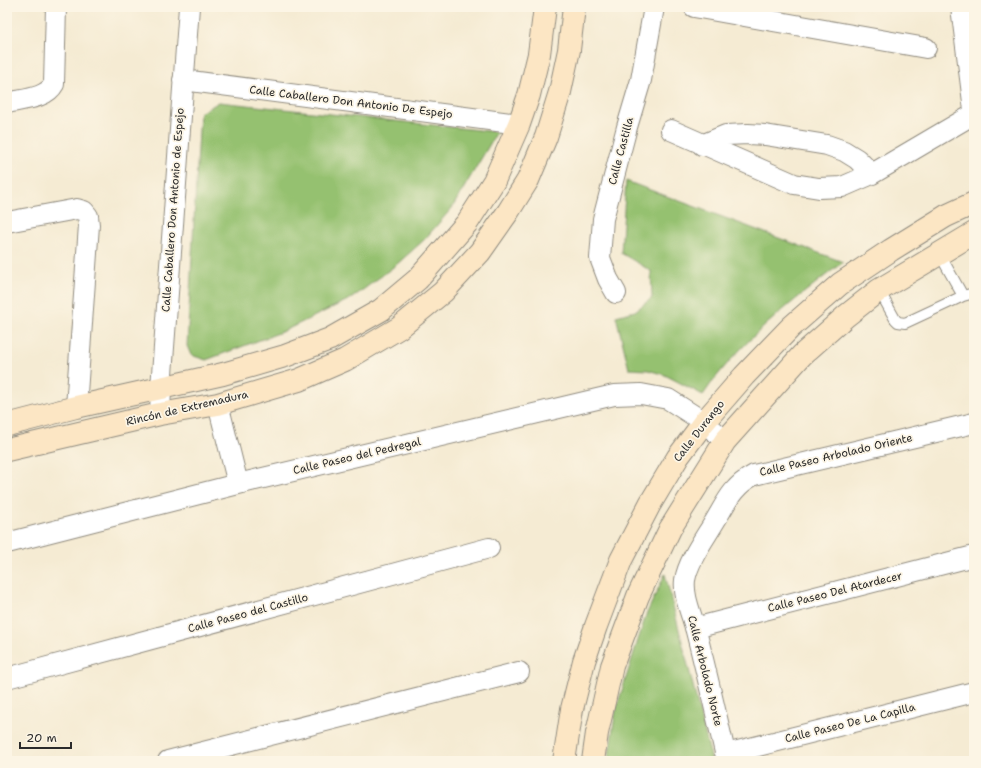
<svg xmlns="http://www.w3.org/2000/svg" width="981" height="768" font-family="'Shantell Sans',sans-serif">
  <style>
    .green { fill: #95c16f; stroke: #60764d }
    .lines { fill: none; stroke-linecap: round; stroke-linejoin: round }
    .lane-casing { stroke: #908b7f; stroke-width: 12 }
    .street-casing { stroke: #908b7f; stroke-width: 22 }
    .secondary-casing { stroke: #908b7f; stroke-width: 24 }
    .lane { stroke: #fff; stroke-width: 10 }
    .street { stroke: #fff; stroke-width: 20 }
    .secondary { stroke: #fce6c4; stroke-width: 22 }
    .labels { text-anchor: middle; dominant-baseline: central; stroke-width: 3.5; stroke-linejoin: round; paint-order: stroke }
    .street-label { font-size: 11px; fill: #2b2b2b; stroke: #fcf5e5 }
  </style>
  <rect width="100%" height="100%" fill="#fcf5e5"/>
  <filter id="ink" filterUnits="userSpaceOnUse"><feTurbulence type="fractalNoise" baseFrequency=".025" numOctaves="2"/><feDisplacementMap in="SourceGraphic" scale="8" xChannelSelector="R" yChannelSelector="G"/><feConvolveMatrix kernelMatrix="1 2 1 2 8 2 1 2 1" color-interpolation-filters="sRGB"/></filter>
  <filter id="wash" filterUnits="userSpaceOnUse"><feTurbulence type="fractalNoise" baseFrequency=".012" numOctaves="4" result="noise"/><feDisplacementMap in="SourceGraphic" scale="16" xChannelSelector="R" yChannelSelector="G"/><feGaussianBlur stdDeviation="0.9" result="paint"/><feColorMatrix in="noise" values="0 0 0 0 0 0 0 0 0 0 0 0 0 0 0 0 0 1.4 0 .05"/><feComposite in="paint" operator="in"/></filter>
  <g filter="url(#wash)">
    <rect width="100%" height="100%" fill="#f5ebd3"/>
    <path class="green" d="M219,102L497,132L452,208L424,240L396,265L352,298L284,331L206,360L191,355L187,346L200,113Z
      M626,181L843,262C793,301 739,342 703,395L665,375L648,370L629,369L616,316L635,311L652,298L651,271L621,253Z
      M665,574L712,761H608L616,709L646,615Z"/>
  </g>
  <g filter="url(#ink)">
    <g class="lines">
      <g class="lane-casing">
        <path id="lane" d="M939,253L963,296
          M879,290L895,319L898,322L905,323L963,296L974,293"/>
      </g>
      <g class="street-casing">
        <path id="street" d="M694,7L926,48
          M961,7L974,110
          M183,80L519,124
          M7,103C22,99 46,99 54,84L56,7
          M671,130L794,184L819,188L842,187L872,174L974,114
          M702,145L726,135L748,134L765,135L827,145L844,151L857,159L872,174
          M7,222L77,209L84,211L88,216L89,225L76,407
          M616,293L608,279L600,258L603,219L627,127L641,80L654,7
          M218,404L238,484
          M160,414L161,388L189,7
          M7,543L238,484L614,395L641,394L668,399L704,422L725,441
          M695,628L974,556
          M7,678L489,548
          M726,754L974,692
          M168,761L519,672
          M727,761C717,718 707,674 696,631C692,615 683,597 685,580C688,561 705,538 715,521C727,501 733,486 754,475L974,423"/>
      </g>
      <g class="secondary-casing">
        <path id="secondary" d="M7,425L76,407L223,374L285,356L330,339L381,310L418,279L467,223L494,181L519,124L529,95L539,54L545,7
          M7,450L160,414L218,404L299,380L345,360L399,328L443,292L480,252L508,212L528,180L546,137L560,92L569,50L574,7
          M564,761L572,709L584,661L596,626L621,560L650,504L678,457L704,422L744,376L791,327L840,284L891,250L946,216L974,203
          M593,761L597,733L612,666L638,596L670,529L725,441L802,355L846,316L879,290L974,233"/>
      </g>
      <use href="#lane" class="lane"/>
      <use href="#street" class="street"/>
      <use href="#secondary" class="secondary"/>
    </g>
  </g>
  <g class="labels">
    <g class="street-label">
      <text transform="translate(351 102) rotate(7)">Calle Caballero Don Antonio De Espejo</text>
      <text transform="translate(621 151) rotate(-75)">Calle Castilla</text>
      <text transform="translate(173 210) rotate(-86)">Calle Caballero Don Antonio de Espejo</text>
      <text transform="translate(187 408) rotate(-13)">Rincón de Extremadura</text>
      <text transform="translate(699 431) rotate(-52)">Calle Durango</text>
      <text transform="translate(836 455) rotate(-13)">Calle Paseo Arbolado Oriente</text>
      <text transform="translate(357 456) rotate(-13)">Calle Paseo del Pedregal</text>
      <text transform="translate(835 592) rotate(-14)">Calle Paseo Del Atardecer</text>
      <text transform="translate(248 613) rotate(-15)">Calle Paseo del Castillo</text>
      <text transform="translate(705 671) rotate(76)">Calle Arbolado Norte</text>
      <text transform="translate(850 723) rotate(-14)">Calle Paseo De La Capilla</text>
    </g>
  </g>
  <rect width="981" height="768" fill="none" stroke="#fcf5e5" stroke-width="24"/>
  <path d="M20 742v6h51v-6" fill="none" stroke="#2b2b2b" stroke-width="2"/>
  <text x="26" y="742" font-size="12" fill="#2b2b2b" stroke="#fcf5e5" stroke-width="3" paint-order="stroke">20 m</text>
</svg>
